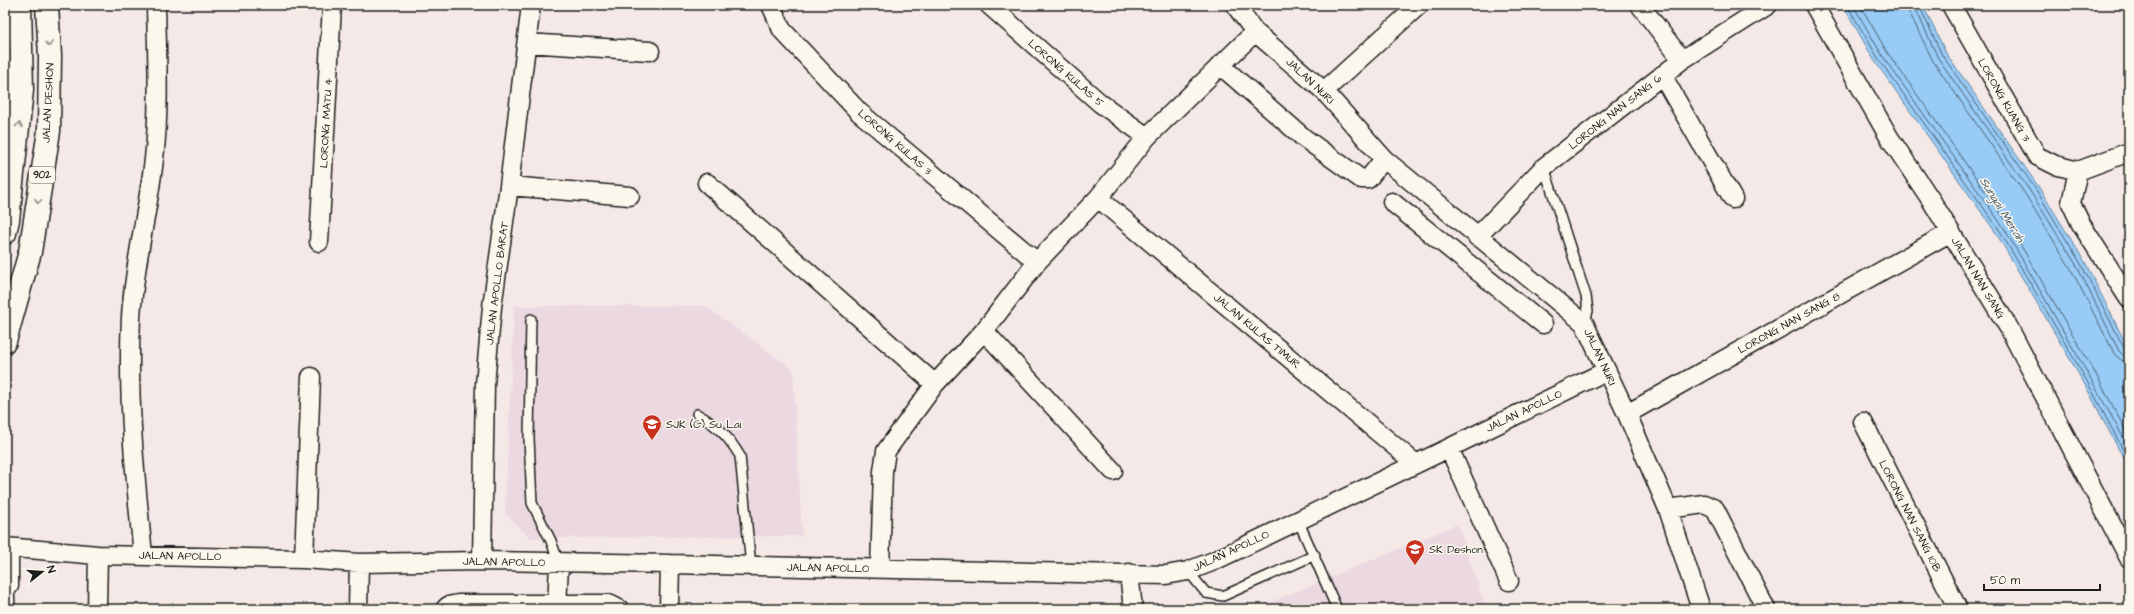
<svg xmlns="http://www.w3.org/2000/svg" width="2134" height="614" font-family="'Architects Daughter',sans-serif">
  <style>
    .built { fill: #ecd8e1 }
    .water { fill: #98cbf5; stroke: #66859e }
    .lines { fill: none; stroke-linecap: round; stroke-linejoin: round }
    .shore { stroke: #4e6273; stroke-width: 1 }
    .service-casing { stroke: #1c1c1c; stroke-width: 12 }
    .minor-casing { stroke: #1c1c1c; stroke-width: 21 }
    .primary-casing { stroke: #1c1c1c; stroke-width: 25 }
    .service { stroke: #fbf7ec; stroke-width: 9 }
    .minor { stroke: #fbf7ec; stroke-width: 18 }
    .primary { stroke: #fbf7ec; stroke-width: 22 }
    .oneway { stroke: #97948e }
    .labels { text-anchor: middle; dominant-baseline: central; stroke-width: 3; stroke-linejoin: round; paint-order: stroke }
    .shield { fill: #fbf7ec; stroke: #5f5e5a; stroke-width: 1 }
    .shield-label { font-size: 10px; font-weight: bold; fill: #1c1c1c }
    .street-label { font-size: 11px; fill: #1c1c1c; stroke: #fbf7ec }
    .poi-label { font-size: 11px; fill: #1c1c1c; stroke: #fbf7ec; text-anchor: start }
    .water-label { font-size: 12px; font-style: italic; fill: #475968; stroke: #fbf7ec }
  </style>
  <rect width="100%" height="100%" fill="#f4e9e7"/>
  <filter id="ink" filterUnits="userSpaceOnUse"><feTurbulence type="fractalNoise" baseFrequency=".025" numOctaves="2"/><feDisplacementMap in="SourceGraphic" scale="8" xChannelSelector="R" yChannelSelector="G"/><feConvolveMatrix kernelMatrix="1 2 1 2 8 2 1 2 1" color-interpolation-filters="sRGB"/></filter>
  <g filter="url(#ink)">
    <path class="built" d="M514,306H705L793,369L802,536L530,538L505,513Z
      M1458,524L1486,609H1255Z"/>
    <path class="water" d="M1843,5H1923L1946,53L2038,186L2085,262L2129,350V463L2119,450L2085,385L1996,233L1874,60Z"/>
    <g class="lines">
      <path class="shore" d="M1847,5L1878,58L2000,231L2088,383L2122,448L2129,457
        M1853,5L1882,55L2004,228L2092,381L2129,448
        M1860,5L1887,52L2009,225L2098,378L2129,437
        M1908,5L1909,12L1933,61L2025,194L2071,269L2115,355L2121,360L2129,362
        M1914,5L1938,58L2030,191L2077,266L2119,351L2123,355L2129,356
        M1919,5L1942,55L2035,188L2081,264L2124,348L2129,351"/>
      <g class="service-casing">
        <path id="service" d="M1544,167L1586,296L1588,311L1584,323
          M531,319L529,438L532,503L551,541L559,563
          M697,414C718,426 728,436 740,456L751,566
          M1298,520L1337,609
          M1188,571L1206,593L1223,596L1315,555
          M9,586L10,609"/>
      </g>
      <g class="minor-casing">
        <path id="minor" d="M771,5L782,30L859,112L1037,262
          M989,5L1100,103L1147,137
          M1235,5L1255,32L1324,91L1384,159L1584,323L1627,414L1668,509L1701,609
          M1640,5L1682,60
          M1814,5L1889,137L1931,200L2009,328L2129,558
          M1951,5L2037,156L2055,165L2078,171
          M5,31L21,33
          M527,43L650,51
          M1220,65L1304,138L1361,179H1368L1384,159
          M1662,75L1733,199
          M1324,91L1419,5
          M2078,171L2071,203L2081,224L2129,299
          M2078,171L2129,152
          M707,183L935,384
          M509,186L630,196
          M1098,198L1416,464
          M1392,202L1543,324
          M1477,237L1544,167L1682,60L1768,5
          M319,242L332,5
          M984,331L1113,471
          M1627,414L1951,232
          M1863,422L1958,609
          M1449,448L1509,581
          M1668,509L1704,504L1715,509L1766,609
          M5,547L98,555L304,559L359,563L482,561L670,564L1166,575L1188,571L1214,561L1449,448L1606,371
          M143,555C135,476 127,397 131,317C134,264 148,212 154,159C160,108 157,56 156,5
          M304,559L311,377
          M482,561L485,384L492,307L509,186L531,5
          M880,569L883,471L886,451L935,384L984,331L1037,262L1098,198L1147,137L1255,32
          M1129,573L1133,609
          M5,586H9V547
          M97,609L98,555
          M358,609L359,563
          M445,609L448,606L458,604H609L619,609
          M557,609L559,563
          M669,609L670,564"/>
      </g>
      <g class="primary-casing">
        <path id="primary" d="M5,233L8,220L22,90L20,5
          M5,341L30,252L49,131L50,56L47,5"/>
      </g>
      <use href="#service" class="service"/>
      <use href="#minor" class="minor"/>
      <use href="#primary" class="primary"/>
    </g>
    <defs><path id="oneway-chevron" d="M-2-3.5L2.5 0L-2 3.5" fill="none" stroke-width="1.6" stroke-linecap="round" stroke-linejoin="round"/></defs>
    <g class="oneway">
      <use href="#oneway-chevron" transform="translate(49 44) rotate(87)"/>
      <use href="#oneway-chevron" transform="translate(19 125) rotate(-84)"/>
      <use href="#oneway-chevron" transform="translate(38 201) rotate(99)"/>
    </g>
  </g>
  <defs>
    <g id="school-pin" transform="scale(1)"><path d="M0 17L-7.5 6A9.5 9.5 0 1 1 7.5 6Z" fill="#c8321e" stroke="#fbf7ec"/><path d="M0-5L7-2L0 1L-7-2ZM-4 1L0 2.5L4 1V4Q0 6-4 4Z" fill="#fff"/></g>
  </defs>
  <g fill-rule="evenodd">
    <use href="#school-pin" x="652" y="424"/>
    <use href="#school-pin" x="1415" y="549"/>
  </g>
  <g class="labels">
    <rect class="shield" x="29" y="167" width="26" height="16" rx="3"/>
    <g class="shield-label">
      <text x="42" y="175">902</text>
    </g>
    <g class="street-label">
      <text transform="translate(1066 73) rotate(41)">LORONG KULAS 5</text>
      <text transform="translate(1310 81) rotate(43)">JALAN NURI</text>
      <text transform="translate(2004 100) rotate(60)">LORONG KUANG 3</text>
      <text transform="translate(48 103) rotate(-87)">JALAN DESHON</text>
      <text transform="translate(1615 112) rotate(-38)">LORONG NAN SANG 6</text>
      <text transform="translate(326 123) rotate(-87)">LORONG MATU 4</text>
      <text transform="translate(895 142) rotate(41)">LORONG KULAS 3</text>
      <text transform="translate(1978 278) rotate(59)">JALAN NAN SANG</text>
      <text transform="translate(497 283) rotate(-83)">JALAN APOLLO BARAT</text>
      <text transform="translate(1789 323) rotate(-29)">LORONG NAN SANG 8</text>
      <text transform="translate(1257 331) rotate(40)">JALAN KULAS TIMUR</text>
      <text transform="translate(1600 357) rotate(65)">JALAN NURI</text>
      <text transform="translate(1524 411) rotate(-26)">JALAN APOLLO</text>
      <text transform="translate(1910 516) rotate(63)">LORONG NAN SANG 10B</text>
      <text transform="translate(1231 551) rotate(-25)">JALAN APOLLO</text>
      <text transform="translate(180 556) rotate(1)">JALAN APOLLO</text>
      <text transform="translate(504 562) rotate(1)">JALAN APOLLO</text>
      <text transform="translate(828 568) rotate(1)">JALAN APOLLO</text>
    </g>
    <g class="poi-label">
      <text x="666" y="424">SJK (C) Su Lai</text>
      <text x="1429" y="549">SK Deshon</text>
    </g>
    <g class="water-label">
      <text transform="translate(2002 210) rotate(58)">Sungai Merah</text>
    </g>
  </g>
  <rect width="2134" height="614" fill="none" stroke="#fbf7ec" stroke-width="20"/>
  <rect x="10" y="10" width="2114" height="594" fill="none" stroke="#1c1c1c" stroke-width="1.5" filter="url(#ink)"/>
  <g transform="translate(42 572) rotate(73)" stroke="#fbf7ec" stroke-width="3" paint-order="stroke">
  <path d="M0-3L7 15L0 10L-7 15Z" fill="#1c1c1c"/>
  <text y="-6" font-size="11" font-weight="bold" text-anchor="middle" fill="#1c1c1c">N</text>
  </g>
  <path d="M1984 584v6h116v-6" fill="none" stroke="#1c1c1c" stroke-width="2"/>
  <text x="1990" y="584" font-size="12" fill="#1c1c1c" stroke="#fbf7ec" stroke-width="3" paint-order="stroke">50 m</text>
</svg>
